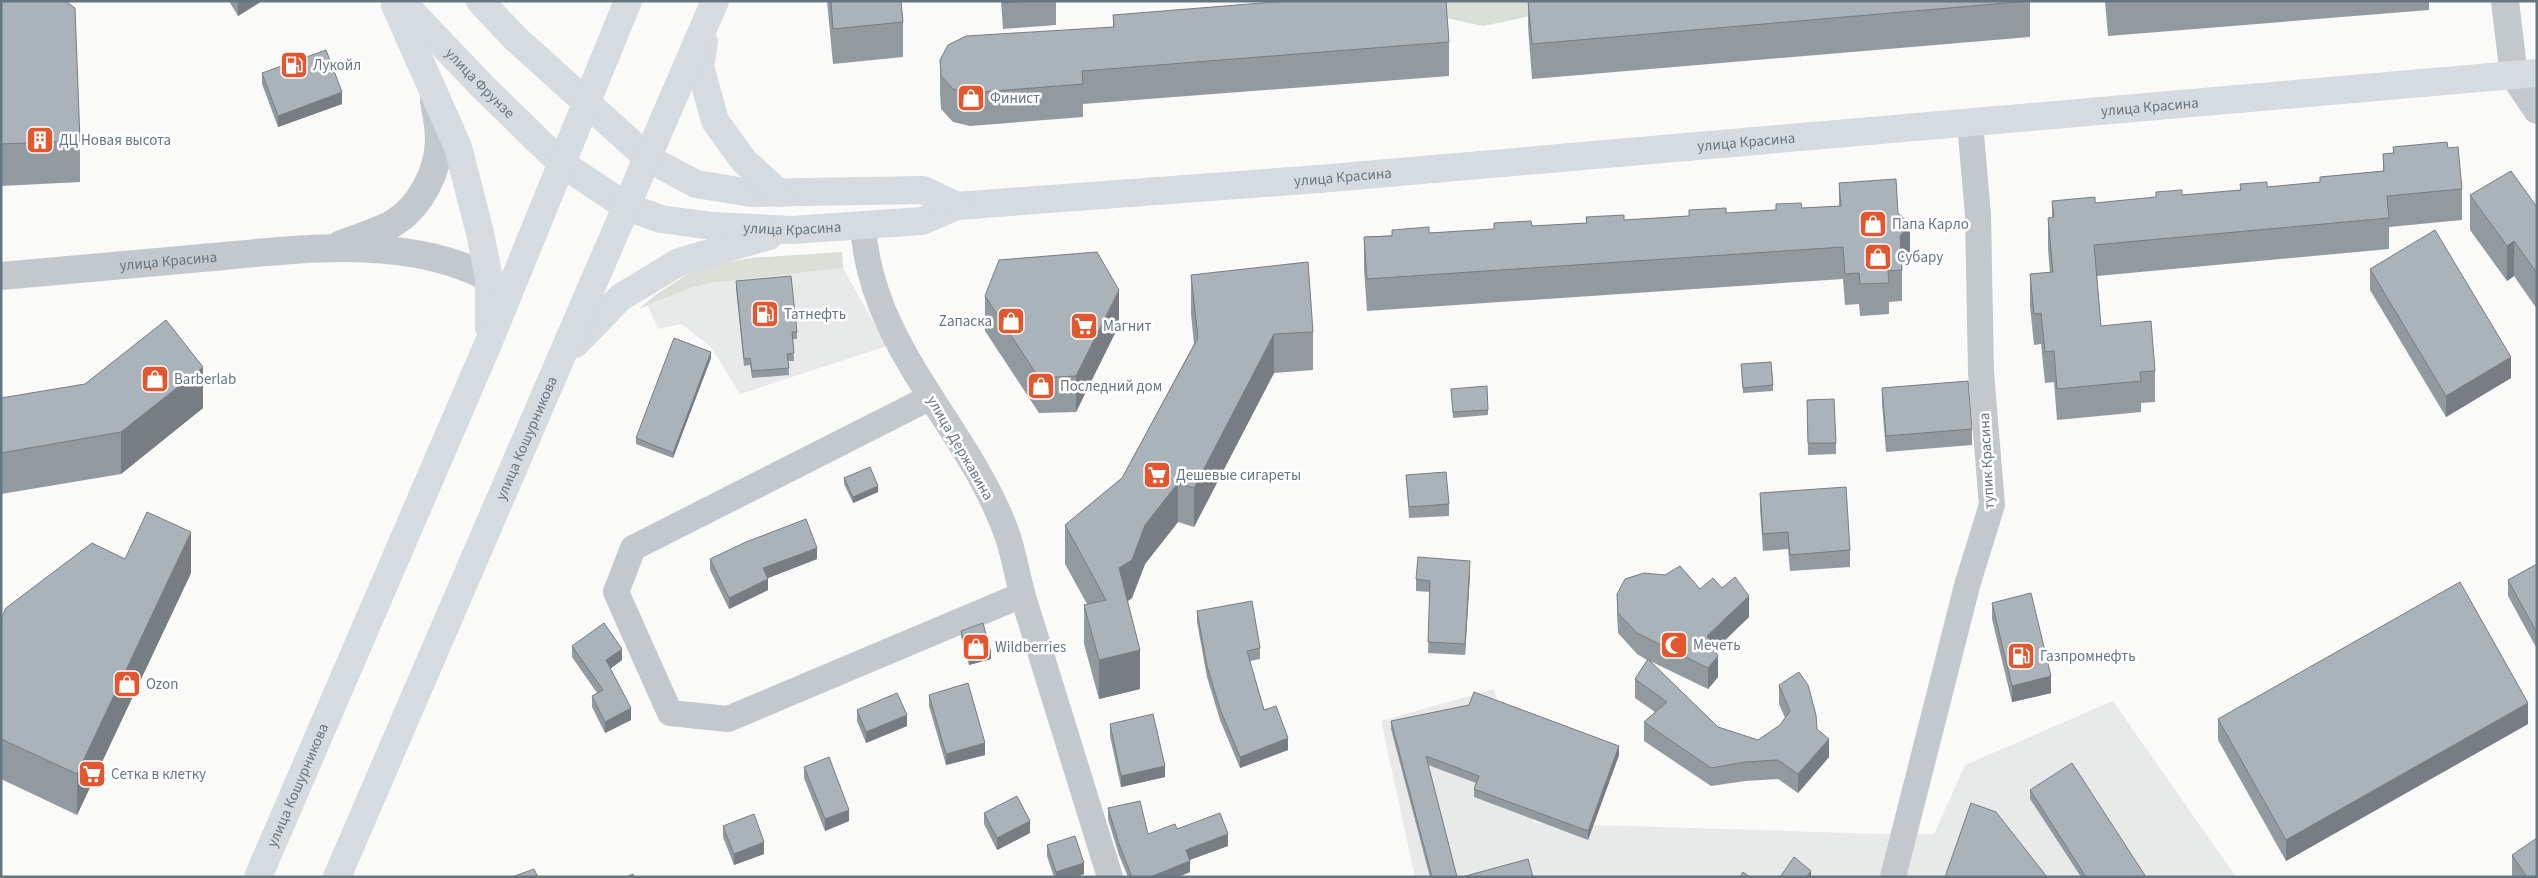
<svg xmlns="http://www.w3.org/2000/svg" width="2538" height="878" font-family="'Source Sans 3',sans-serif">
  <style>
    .built { fill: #e8e9e9 }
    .green { fill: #dadfd7 }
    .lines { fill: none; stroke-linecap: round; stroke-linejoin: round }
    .minor { stroke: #c3c8cc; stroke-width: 26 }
    .tertiary { stroke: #c3c8cc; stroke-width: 28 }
    .secondary { stroke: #d6dbdf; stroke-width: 28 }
    .wall { fill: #929a9f }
    .shaded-wall { fill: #777d82 }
    .building { fill: #aab3b9; stroke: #777d82 }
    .labels { text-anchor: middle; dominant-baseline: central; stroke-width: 5; stroke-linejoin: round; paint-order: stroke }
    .poi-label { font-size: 15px; fill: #657683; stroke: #fff; text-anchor: start }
    .street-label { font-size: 15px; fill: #657683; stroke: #fff }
  </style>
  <rect width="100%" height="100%" fill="#fafaf8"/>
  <path class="built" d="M843,268L887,346L740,394L711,347L681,324L658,329L648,306L691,288L711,283Z
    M1494,689L1534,823L1884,834H1934L1965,765L2113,701L2236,877H1415L1381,721Z"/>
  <path class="green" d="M1436,1H1696L1535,15L1483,26L1437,16Z
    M842,252L843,268L711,283L691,288L639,309L654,296L695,269L750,258Z"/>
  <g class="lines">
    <path class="minor" d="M863,225C870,349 970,427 1008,537C1015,559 1018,581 1025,603C1053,694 1082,785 1110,877
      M931,397L633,548L616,592L670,713L728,719L1022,595
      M1893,877L1968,582L1992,505L1981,372L1978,215L1970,123"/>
    <g class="tertiary">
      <path d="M2505,1L2514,76L2537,110"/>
      <path d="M341,244C358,238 376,232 392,224C420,208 439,171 439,139C439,127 436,113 434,101"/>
      <path id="s1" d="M1,276C68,270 135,264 202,258C293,250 404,233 489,278"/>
    </g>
    <g class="secondary">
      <path id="s2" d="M401,1L483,87L561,163L627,207L661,219L712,226L792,230L922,221L957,206L983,204L1319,179L2537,73"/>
      <path d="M480,1L516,39L649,159L696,184L751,193L923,190L957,206"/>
      <path d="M395,5L458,147L480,233L489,278V328"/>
      <path d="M704,42L700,66L715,121L744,161L779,193"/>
      <path d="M575,344L621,297L679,262L769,236"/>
      <path id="s3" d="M258,877L488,344L628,1"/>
      <path id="s4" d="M337,877L715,1"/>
    </g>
  </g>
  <path class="wall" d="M1,1L80,141V182L1,186Z
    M229,1H262L238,16Z
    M827,1H901L903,22V57L833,64Z
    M1001,1H1056V25L1003,29Z
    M1528,1H2030V37L1532,79L1528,26Z
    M2105,1H2429V10L2108,36Z
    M1113,15L1449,42V76L1083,104V117L970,126L953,122L941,109L940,93V60L1113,27Z
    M262,73L342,104L278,127L262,84Z
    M2393,147L2448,148L2462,189V220L2389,227V249L2097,276L2101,326L2155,371V402L2141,403V412L2057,420L2054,382L2045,383L2041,344L2034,345L2030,306V274L2050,273L2048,249V218H2052V201L2095,203L2156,198V192L2182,195L2240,190V184L2267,187L2320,183V177L2383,171V154L2393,153Z
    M1839,183L1898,213L1910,255L1902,265V301L1889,302V314L1860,316L1859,304L1845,305L1843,279L1367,311L1364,269V237L1494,229V223L1532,226L1586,223V217L1624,220L1839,206Z
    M2470,195L2537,207V309L2514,276L2507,281L2470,230Z
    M2370,269L2511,378L2446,417L2370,290Z
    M1191,275L1313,332V370L1274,373L1194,527L1178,522L1145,564L1132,598L1128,601L1140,689L1099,699L1084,644V605L1087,604L1065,564V525L1122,478L1194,344L1191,314Z
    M736,281L797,332V339H793L794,361H788L789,375L752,378L750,365L744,366L736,288Z
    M985,296L1119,325L1076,412L1039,413L985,331Z
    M711,358L673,458L636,444V438Z
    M1741,364L1773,385V391L1743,393Z
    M1882,388L1972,429V445L1886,452L1882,404Z
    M1451,389L1488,410V415L1453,418Z
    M1,398L203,408L121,474L1,494Z
    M1807,400L1836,443V454L1808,455Z
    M1406,475L1449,504V516L1409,518Z
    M844,478L878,492L853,503L844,484Z
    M1760,493L1850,550V567L1790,571L1788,549L1763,551L1760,509Z
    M125,559L191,573L77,815L1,779V619Z
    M710,559H817L768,578V590L729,609L710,570Z
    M2537,564V649L2508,596V580Z
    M1470,573L1465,655L1428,653L1430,592L1416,591V579Z
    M1700,589L1749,617L1715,650L1718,677L1708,689L1650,661L1718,727L1758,740L1780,725L1785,718L1779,704V685L1817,729L1829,757L1798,793L1778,779L1745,781L1711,786L1644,741V722L1655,712L1635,698V679L1647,660L1637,654L1618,633L1617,615V594Z
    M1992,603L2051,693L2012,702L1992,619Z
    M1197,611L1260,648V659L1250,661L1264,710L1288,750L1240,768L1220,720L1207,677L1197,622Z
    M961,631L991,659L969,665L961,637Z
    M572,646L622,660L610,669L631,720L605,733L592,707V696L597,693L572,657Z
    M929,695L985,755L946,765L929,706Z
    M857,710L907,726L866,743L857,721Z
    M2218,719L2528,724L2286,861L2218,740Z
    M1391,721L1619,755L1588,840L1474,797V789L1476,783L1428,765L1457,877H1430L1391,729Z
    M1110,724L1165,777L1121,787L1110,736Z
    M804,767L849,821L825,831L804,778Z
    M2030,790L2146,877H2081L2030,799Z
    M1108,808L1148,834L1177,829L1228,846L1190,860V872L1178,877H1128L1119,855L1108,819Z
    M984,813L1030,833L997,850L984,824Z
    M723,826L764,854L734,865L723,837Z
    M1047,845L1084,874L1076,877H1054L1047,856Z
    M2512,855L2537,877H2512Z"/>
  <path class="shaded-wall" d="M238,1H262L238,16Z
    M342,92V104L278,127V116Z
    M1910,224V255L1900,267V236Z
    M2514,241V276L2507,281V246Z
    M1119,290V325L1076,412V376Z
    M1274,334V373L1194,527V488Z
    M711,352V358L673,458V453Z
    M2511,357V378L2446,417V396Z
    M203,367V408L121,474V432Z
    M1178,483V522L1145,564L1132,598L1119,607V568L1145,525Z
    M878,486V492L853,503V497Z
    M191,532V573L77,815V774Z
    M817,548V559L763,580V568Z
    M1470,561V573L1465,655V644Z
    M768,579V590L729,609V598Z
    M1749,596V617L1707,657V636Z
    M622,649V660L606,672V660Z
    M1140,650V689L1099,699V660Z
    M991,653V659L969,665V659Z
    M1718,656V677L1708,689V668Z
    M2051,676V693L2012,702V686Z
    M2528,703V724L2286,861V840Z
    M631,708V720L605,733V722Z
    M907,715V726L866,743V732Z
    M1288,738V750L1240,768V757Z
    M1829,739V757L1798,793V774Z
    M985,743V755L946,765V754Z
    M1619,746V755L1588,840V831Z
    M1165,766V777L1121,787V776Z
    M849,810V821L825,831V819Z
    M1030,821V833L997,850V838Z
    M1228,834V846L1186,861V850Z
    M764,842V854L734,865V854Z
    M1190,861V872L1178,877H1150Z
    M1084,863V874L1076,877H1056V872Z
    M1811,871V877H1806Z"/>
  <path class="building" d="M1,1H65L75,8L80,141L1,144Z
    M831,1H901L903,22L833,29Z
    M1003,1H1029L1003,3Z
    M1287,1H1446L1449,42L1082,71L1083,84L970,93L953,89L941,76L940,60L948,45L966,36L1114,27L1113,15Z
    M1528,1H2030L1532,44Z
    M326,50L342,92L278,116L262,73Z
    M2447,142L2448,148L2458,147L2462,189L2387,196L2389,218L2094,245L2101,326L2151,321L2155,371L2140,372L2141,381L2057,389L2054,351L2045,352L2041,313L2034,314L2030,274L2053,272L2048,218L2054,217L2052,201L2095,197V203L2156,197V192L2182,190V195L2241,190L2240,184L2267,182V187L2320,182V177L2384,171L2383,154L2394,153L2393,147Z
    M2511,171L2537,207V273L2514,241L2507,246L2470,195Z
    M1896,179L1898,213L1910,224L1900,236L1902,270L1888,271L1889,283L1860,284L1859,273L1845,274L1843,247L1367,279L1364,237L1392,236V230L1429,227V233L1494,229V223L1531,221L1532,226L1587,223L1586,217L1624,215V220L1689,216V210L1726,208V213L1776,210V204L1801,203L1802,208L1841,206L1839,183Z
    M2435,230L2511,357L2446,396L2370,269Z
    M1097,252L1119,290L1076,376L1039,378L985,296L999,260Z
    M1308,262L1313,332L1274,334L1194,488L1178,483L1145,525L1132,560L1119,568L1140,650L1099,660L1084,605L1106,600L1065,525L1122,478L1198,338L1191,275Z
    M791,276L797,332H792L794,353L787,354L789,368L752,371L750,358L744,359L736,281Z
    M166,320L203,367L121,432L1,453V398L85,384Z
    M674,338L711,352L673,453L636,438Z
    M1771,362L1773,385L1743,388L1741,364Z
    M1968,381L1972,429L1886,436L1882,388Z
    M1487,386L1488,410L1453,412L1451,389Z
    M1834,399L1836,443H1808L1807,400Z
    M870,467L878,486L853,497L844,478Z
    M1446,472L1449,504L1409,507L1406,475Z
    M1846,487L1850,550L1790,555L1788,532L1763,534L1760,493Z
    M147,512L191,532L77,774L1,739V619L6,608L92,543L125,559Z
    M806,519L817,548L763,568L768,579L729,598L710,559L746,542Z
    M1418,557L1470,561L1465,644L1428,642L1430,581L1416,579Z
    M2537,564V633L2508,580Z
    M1680,566L1700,589L1713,578L1722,588L1735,577L1749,596L1707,636L1718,656L1708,668L1637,633L1618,613L1617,594L1625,579L1644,573L1665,575Z
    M2460,582L2528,703L2286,840L2218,719Z
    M2031,593L2051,676L2012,686L1992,603Z
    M1252,601L1260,648L1247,651L1264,710L1276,706L1288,738L1240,757L1220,709L1207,666L1197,611Z
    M604,623L622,649L606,660L631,708L605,722L592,696L603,690L572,646Z
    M983,623L991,653L969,659L961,631Z
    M1648,659L1718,727L1758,740L1780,725L1790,711L1779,685L1799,672L1808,685L1816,715L1817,729L1829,739L1798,774L1778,760L1745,762L1711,768L1644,722L1667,702L1635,679Z
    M968,683L985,743L946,754L929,695Z
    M1474,692L1619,746L1588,831L1474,789L1479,776L1426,756L1457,877H1432L1391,721L1469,705Z
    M897,693L907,715L866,732L857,710Z
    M1153,714L1165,766L1121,776L1110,724Z
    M829,757L849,810L825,819L804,767Z
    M2072,763L2146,877H2086L2030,790Z
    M1017,796L1030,821L997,838L984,813Z
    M1140,801L1148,834L1175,824L1177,829L1220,813L1228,834L1186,850L1190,861L1150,877H1132L1119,844L1108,808Z
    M1971,803L1996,812L2047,877H1945Z
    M754,814L764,842L734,854L723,826Z
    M1075,836L1084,863L1056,872L1047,845Z
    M2537,838V877H2527L2512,855Z
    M1794,857L1811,871L1806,877H1780Z
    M1528,859L1533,877H1462Z
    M534,869L538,877H512Z
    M1743,872L1750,877H1740Z
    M633,874L634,877H626Z"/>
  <defs>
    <g id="fuel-square" transform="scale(1.4375)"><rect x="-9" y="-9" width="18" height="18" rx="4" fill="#e4572e" stroke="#fff"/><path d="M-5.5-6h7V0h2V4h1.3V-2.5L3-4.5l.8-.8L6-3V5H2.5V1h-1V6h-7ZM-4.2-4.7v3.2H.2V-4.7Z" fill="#fff"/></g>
    <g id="shop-square" transform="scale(1.4375)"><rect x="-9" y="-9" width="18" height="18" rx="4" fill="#e4572e" stroke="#fff"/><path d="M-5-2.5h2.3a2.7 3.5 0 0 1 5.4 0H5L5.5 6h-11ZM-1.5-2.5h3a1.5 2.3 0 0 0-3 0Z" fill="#fff"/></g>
    <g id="building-square" transform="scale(1.4375)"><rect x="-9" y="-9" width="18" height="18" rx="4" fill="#e4572e" stroke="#fff"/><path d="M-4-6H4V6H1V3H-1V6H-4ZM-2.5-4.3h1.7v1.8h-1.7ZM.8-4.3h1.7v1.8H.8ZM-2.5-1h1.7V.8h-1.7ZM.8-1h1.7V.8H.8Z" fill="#fff"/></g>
    <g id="supermarket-square" transform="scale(1.4375)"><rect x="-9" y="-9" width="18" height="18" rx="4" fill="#e4572e" stroke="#fff"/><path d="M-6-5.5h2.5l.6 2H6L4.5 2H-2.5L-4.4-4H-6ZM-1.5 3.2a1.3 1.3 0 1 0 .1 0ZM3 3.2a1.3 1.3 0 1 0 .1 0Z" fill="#fff"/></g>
    <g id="mosque-square" transform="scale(1.4375)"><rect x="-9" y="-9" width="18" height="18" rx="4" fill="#e4572e" stroke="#fff"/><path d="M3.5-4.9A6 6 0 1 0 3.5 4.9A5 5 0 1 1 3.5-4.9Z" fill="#fff"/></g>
  </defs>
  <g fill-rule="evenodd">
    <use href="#fuel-square" x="294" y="65"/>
    <use href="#shop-square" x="971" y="98"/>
    <use href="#building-square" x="40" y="140"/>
    <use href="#shop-square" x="1873" y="224"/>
    <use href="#shop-square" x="1878" y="257"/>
    <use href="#fuel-square" x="765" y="314"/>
    <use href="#shop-square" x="1011" y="321"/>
    <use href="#supermarket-square" x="1084" y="326"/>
    <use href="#shop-square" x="155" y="379"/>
    <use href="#shop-square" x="1041" y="386"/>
    <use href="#supermarket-square" x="1157" y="475"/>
    <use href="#mosque-square" x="1674" y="645"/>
    <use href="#shop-square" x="976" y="647"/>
    <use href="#fuel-square" x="2021" y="656"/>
    <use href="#shop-square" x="127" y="684"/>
    <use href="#supermarket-square" x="92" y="774"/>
  </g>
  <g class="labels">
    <g class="poi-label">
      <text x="313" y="65">Лукойл</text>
      <text x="990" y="98">Финист</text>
      <text x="59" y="140">ДЦ Новая высота</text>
      <text x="1892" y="224">Папа Карло</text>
      <text x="1897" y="257">Субару</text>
      <text x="784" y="314">Татнефть</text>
      <text x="992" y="321" text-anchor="end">Zапаска</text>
      <text x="1103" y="326">Магнит</text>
      <text x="174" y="379">Barberlab</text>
      <text x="1060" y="386">Последний дом</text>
      <text x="1176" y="475">Дешевые сигареты</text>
      <text x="1693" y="645">Мечеть</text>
      <text x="995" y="647">Wildberries</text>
      <text x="2040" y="656">Газпромнефть</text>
      <text x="146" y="684">Ozon</text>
      <text x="111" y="774">Сетка в клетку</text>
    </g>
    <g class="street-label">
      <text stroke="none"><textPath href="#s2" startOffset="114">улица Фрунзе</textPath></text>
      <text stroke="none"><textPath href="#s2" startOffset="1840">улица Красина</textPath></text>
      <text stroke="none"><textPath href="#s2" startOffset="1435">улица Красина</textPath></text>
      <text stroke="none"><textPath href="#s2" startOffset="1030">улица Красина</textPath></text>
      <text stroke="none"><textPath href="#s2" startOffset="475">улица Красина</textPath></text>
      <text stroke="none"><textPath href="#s1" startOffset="168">улица Красина</textPath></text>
      <text stroke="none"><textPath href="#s4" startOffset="478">улица Кошурникова</textPath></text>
      <text transform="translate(960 448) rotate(60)">улица Державина</text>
      <text transform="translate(1987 461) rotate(-93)">тупик Красина</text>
      <text stroke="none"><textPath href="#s3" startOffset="100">улица Кошурникова</textPath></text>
    </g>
  </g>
  <rect width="2538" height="878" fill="none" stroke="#657683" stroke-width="5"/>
</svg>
